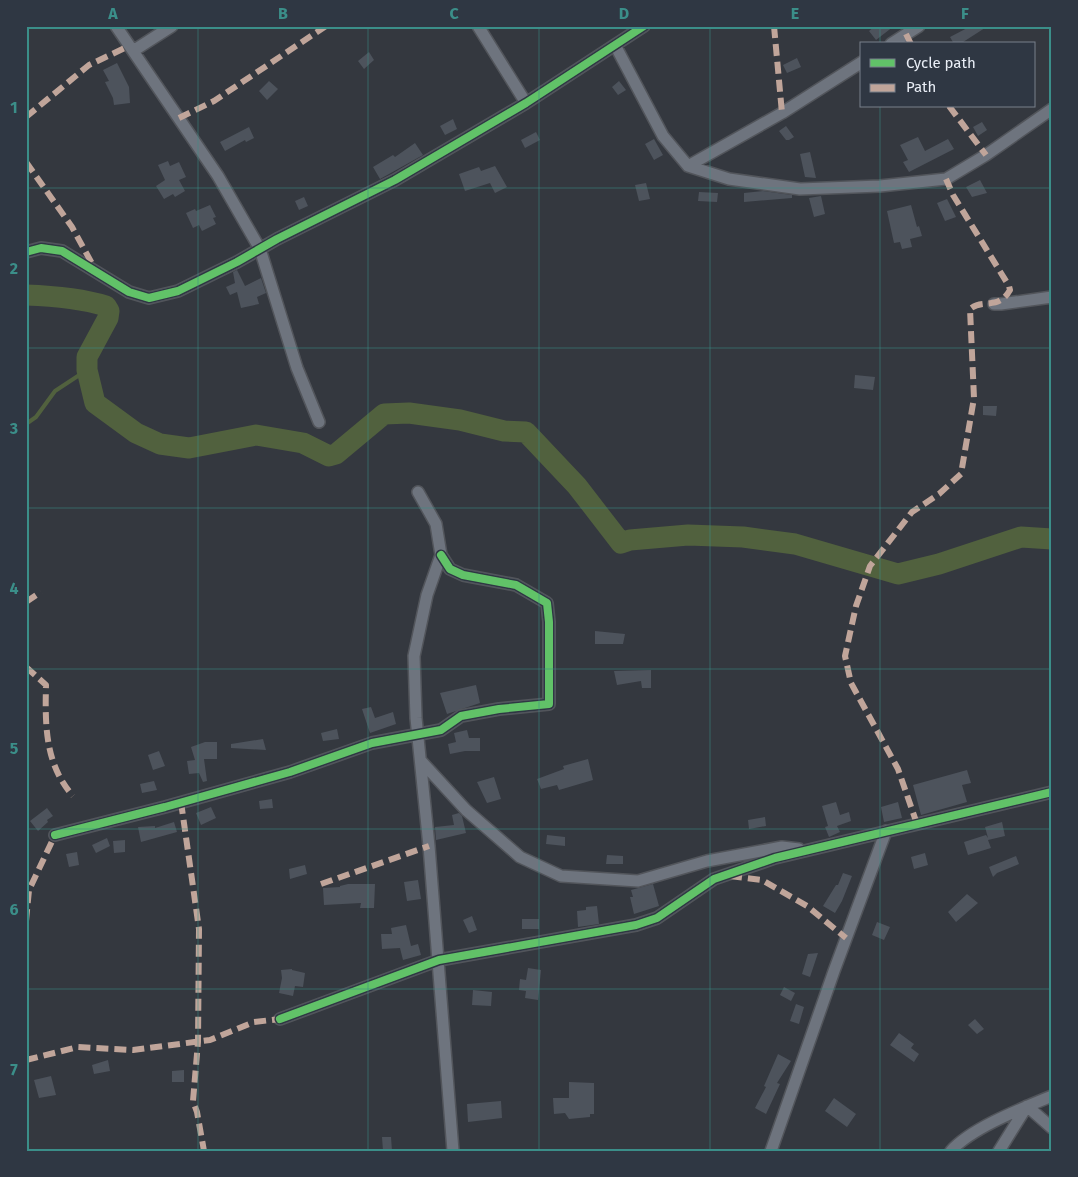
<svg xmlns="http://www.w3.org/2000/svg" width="1078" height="1177" font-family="'Fira Sans',sans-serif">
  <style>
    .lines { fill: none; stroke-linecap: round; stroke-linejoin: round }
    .stream { stroke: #51613e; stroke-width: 4 }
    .river { stroke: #51613e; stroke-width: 21 }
    .building { fill: #4d535c }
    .minor-casing { stroke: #52555b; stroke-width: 14 }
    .minor { stroke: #6e747e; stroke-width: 11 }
    .quiet { stroke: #c0a59a; stroke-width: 6; stroke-dasharray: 12 6; stroke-linecap: butt }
    .cycleway-casing { stroke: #2f3743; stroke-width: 11 }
    .cycleway { stroke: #61c268; stroke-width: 8 }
    .grid { fill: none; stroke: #3b8e89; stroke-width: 1; stroke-opacity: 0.55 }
    .neatline { fill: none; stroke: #3b8e89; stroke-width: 2 }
    .grid-label { font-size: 16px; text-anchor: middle; font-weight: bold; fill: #3b8e89 }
  </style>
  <rect width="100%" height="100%" fill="#34383f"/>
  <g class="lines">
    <path class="stream" d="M26,424L36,417L55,391L87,370"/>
    <path class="river" d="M26,295C53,296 80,298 106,306L109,311L108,318L87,357V370L95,403L136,433L160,444L189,448L256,435L303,443L329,456L336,454L384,414L409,413L460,420L504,431L526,432L577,486L621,543L630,540L688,535L743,537L795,544L898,574L939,564L1021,537L1052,539"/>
  </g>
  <path class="building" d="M875,26H894L876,40L869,31Z
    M971,26H988L960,44H954L950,37Z
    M369,52L374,60L364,69L358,61Z
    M797,58L801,67L787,73L783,65Z
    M117,63L129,87L130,103L114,105L113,98L105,82L109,81L103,70Z
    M269,81L278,89L267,100L259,91Z
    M619,81L626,90L618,95L612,87Z
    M453,119L457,129L445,135L440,126Z
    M982,122L987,130L978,136L973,127Z
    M786,126L794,137L789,140H786L779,131Z
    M249,127L254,138L246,142L245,140L225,151L220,142Z
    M536,132L540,140L525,148L521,140Z
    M918,137L925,151L948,139L954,149L909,172L903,162L908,160L900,145Z
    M654,139L663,155L654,160L645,144Z
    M415,143L423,155L380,179L373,167L393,155L395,157Z
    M810,152L816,178L805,177L800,154Z
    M168,161L170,166L179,162L186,177L179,180L185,191L175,197L173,194L164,199L156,186L165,180L158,165Z
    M495,166L507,187L495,193L490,183L465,191L459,174L479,167L481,171Z
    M980,180L987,193L972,197L966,187Z
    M646,183L650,199L639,201L635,185Z
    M763,191L792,195V198L744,202V193Z
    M699,192L718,193L717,202L698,201Z
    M821,196L825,214L814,217L809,198Z
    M304,197L308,206L299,210L295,201Z
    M947,199L956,217L945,221L937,203Z
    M210,205L216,217L213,218L216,224L202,231L199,225L193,228L186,213L195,209L196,211Z
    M911,205L917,227L919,226L922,236L910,239L912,247L902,249L900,242L894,243L887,211Z
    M237,270L245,286L261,278L266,293L257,297L259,304L241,308L237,292L230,295L226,287L235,283L233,272Z
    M855,375L875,377L873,390L854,388Z
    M983,406H997L996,416L983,415Z
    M595,631L625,634L623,644H595Z
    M651,670V688H642L641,681L617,685L614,671Z
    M476,685L480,703L447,714L440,693Z
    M371,707L375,718L393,712L396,724L370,733L362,709Z
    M337,729L339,739L323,741L321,733Z
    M467,730L469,738H480V751H465L450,754L448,744L456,742L454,733Z
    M263,739L266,750L231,748V744Z
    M205,742H217V759H204L207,781L203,782L199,773L189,774L187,761L195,760L191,747Z
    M159,751L165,766L153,770L148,755Z
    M588,759L593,780L559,790L557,785L541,789L537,779L564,769L563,766Z
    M967,770L971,783L962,785L967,802L921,815L913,785Z
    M494,777L501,799L487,803L477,782Z
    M154,781L157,790L142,793L140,784Z
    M272,799L273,808L260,809L259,801Z
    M836,802L840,815L849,812L851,821L837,826L840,832L829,837L825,827L828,826L822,806Z
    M898,802L902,818L884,822L881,807Z
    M211,807L216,818L201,825L196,813Z
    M47,808L53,816L47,820L48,822L38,831L30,821Z
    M459,813L462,816L466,833L436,840L435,827L454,825L452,815Z
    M765,817L766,826L749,829L748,820Z
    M174,822L177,832L141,842L138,827L155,826V828Z
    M1002,822L1005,836L988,840L991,848L968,855L964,842L986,835L988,838L985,827Z
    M547,835L565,837V846L546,844Z
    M107,838L110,846L96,853L92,845Z
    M125,840V852L114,853L113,841Z
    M77,852L79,865L69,867L66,854Z
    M925,853L928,865L914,869L911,857Z
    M607,855L623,856V864H606Z
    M1016,856L1019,864L997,873L993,877L989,867Z
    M305,865L307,874L290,879L289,869Z
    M843,873L852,876L842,901L835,913L823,906L836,885H838Z
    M418,880L421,899L407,901L404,882Z
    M348,884H375L374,908H360L361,903L324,905L323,888L340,887V886Z
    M653,884L659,906L634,914L630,897H633L631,890Z
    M967,894L978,903L956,922L948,912Z
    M597,906L599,924L578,927L577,911L586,910V907Z
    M472,916L477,930L469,933L463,920Z
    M522,919H539V929H522Z
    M877,922L890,927L884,940L872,935Z
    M406,925L411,946L418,944L421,955L403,960L400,948L382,949L381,934H392L391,928Z
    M818,953L810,977L802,974L808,954Z
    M528,968L541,970L538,1000L525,998L526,991L519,990L520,979L526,980Z
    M292,969V970L305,973L303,987L295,986L293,996L279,993L282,978L281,970Z
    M784,987L795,993L791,1001L780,995Z
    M473,990L492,992L491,1006L472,1005Z
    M796,1004L804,1007L799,1024L790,1021Z
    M975,1019L984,1029L977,1034L968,1025Z
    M899,1033L914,1044L911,1048L919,1054L914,1062L890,1045Z
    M778,1054L791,1061L777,1083L780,1084L766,1114L755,1108L766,1087L764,1086Z
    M108,1060L110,1071L94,1074L92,1065Z
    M184,1070V1082H172V1071Z
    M51,1076L56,1095L39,1098L34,1080Z
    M569,1082L594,1083V1114H590V1117L569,1119L565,1113L554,1114L553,1098H569Z
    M834,1098L856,1114L847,1127L825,1111Z
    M501,1101L502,1118L468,1122L467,1104Z
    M382,1137H391L392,1151H383Z"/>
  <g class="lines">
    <g class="minor-casing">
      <path id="minor" d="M116,26L218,176L260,249L297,368L319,422
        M478,26L526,103
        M891,44L919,26
        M615,45L663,136L688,166L729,179L800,189L880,186L946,179L986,155L1052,109
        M133,51L172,26
        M688,166L782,113L862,62
        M26,252L41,248L62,251L129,292L149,298L178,291L237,262L277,239L395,180L526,103L644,26
        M994,304H1001L1052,297
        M418,492L436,524L441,555L427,595L414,656L416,718L429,846L453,1151
        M421,761L466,810L520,857L561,876L638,881L707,861L782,847L799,849
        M55,835L165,807L290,772L372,743L441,730L461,716L499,709L549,704V622L547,603L516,585L463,575L450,569L441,555
        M280,1019L439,960L636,925L657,918L714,879L775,858L1052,792
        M771,1151L834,971L886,831
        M951,1151C971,1128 1023,1108 1052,1096
        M999,1151L1027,1106L1052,1128"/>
    </g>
    <use href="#minor" class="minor"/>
    <path class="quiet" d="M774,26L782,113
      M906,34L911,44
      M949,106L986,155
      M26,117L89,65L129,46
      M179,118L214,101L326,26
      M26,162L72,227L95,269
      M26,602L41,592
      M26,667L46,685C45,726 45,764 73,796
      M181,802L199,929L198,1042L193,1101L197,1112L204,1151
      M917,824L898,769L851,683L845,656L856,606L870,566L912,512L939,494L961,474L974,398L970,309C983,298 998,311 1010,290L1009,286L953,195L946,179
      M730,876L762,880L807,906L846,938
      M321,884L429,846
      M26,921L29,890L55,835
      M26,1060L78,1047L133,1050L210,1040L254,1022L280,1019"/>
    <g class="cycleway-casing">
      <path id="cycleway" d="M26,252L41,248L62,251L129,292L149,298L178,291L237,262L277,239L395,180L526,103L644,26
        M55,835L165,807L290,772L372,743L441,730L461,716L499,709L549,704V622L547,603L516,585L463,575L450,569L441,555
        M280,1019L439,960L636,925L657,918L714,879L775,858L1052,792"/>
    </g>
    <use href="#cycleway" class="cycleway"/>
  </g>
  <path class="grid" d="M198,26V1151M368,26V1151M539,26V1151M710,26V1151M880,26V44M880,106V1151M26,188H1052M26,348H1052M26,508H1052M26,669H1052M26,829H1052M26,989H1052"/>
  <rect width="1078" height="1177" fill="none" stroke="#2f3743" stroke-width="55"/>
  <rect x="860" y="42" width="175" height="65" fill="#2f3743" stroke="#79808b"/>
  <rect x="870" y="59" width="25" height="8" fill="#61c268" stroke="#79808b"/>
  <text x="906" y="68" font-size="15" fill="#e9eef6">Cycle path</text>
  <rect x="870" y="84" width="25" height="8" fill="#c0a59a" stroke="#79808b"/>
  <text x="906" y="92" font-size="15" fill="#e9eef6">Path</text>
  <rect x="28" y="28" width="1022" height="1122" class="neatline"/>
  <g class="grid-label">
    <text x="113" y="19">A</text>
    <text x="283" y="19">B</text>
    <text x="454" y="19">C</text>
    <text x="624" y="19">D</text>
    <text x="795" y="19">E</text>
    <text x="965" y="19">F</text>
    <text x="14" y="113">1</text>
    <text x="14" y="274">2</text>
    <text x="14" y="434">3</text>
    <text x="14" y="594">4</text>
    <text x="14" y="754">5</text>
    <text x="14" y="915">6</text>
    <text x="14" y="1075">7</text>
  </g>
</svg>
